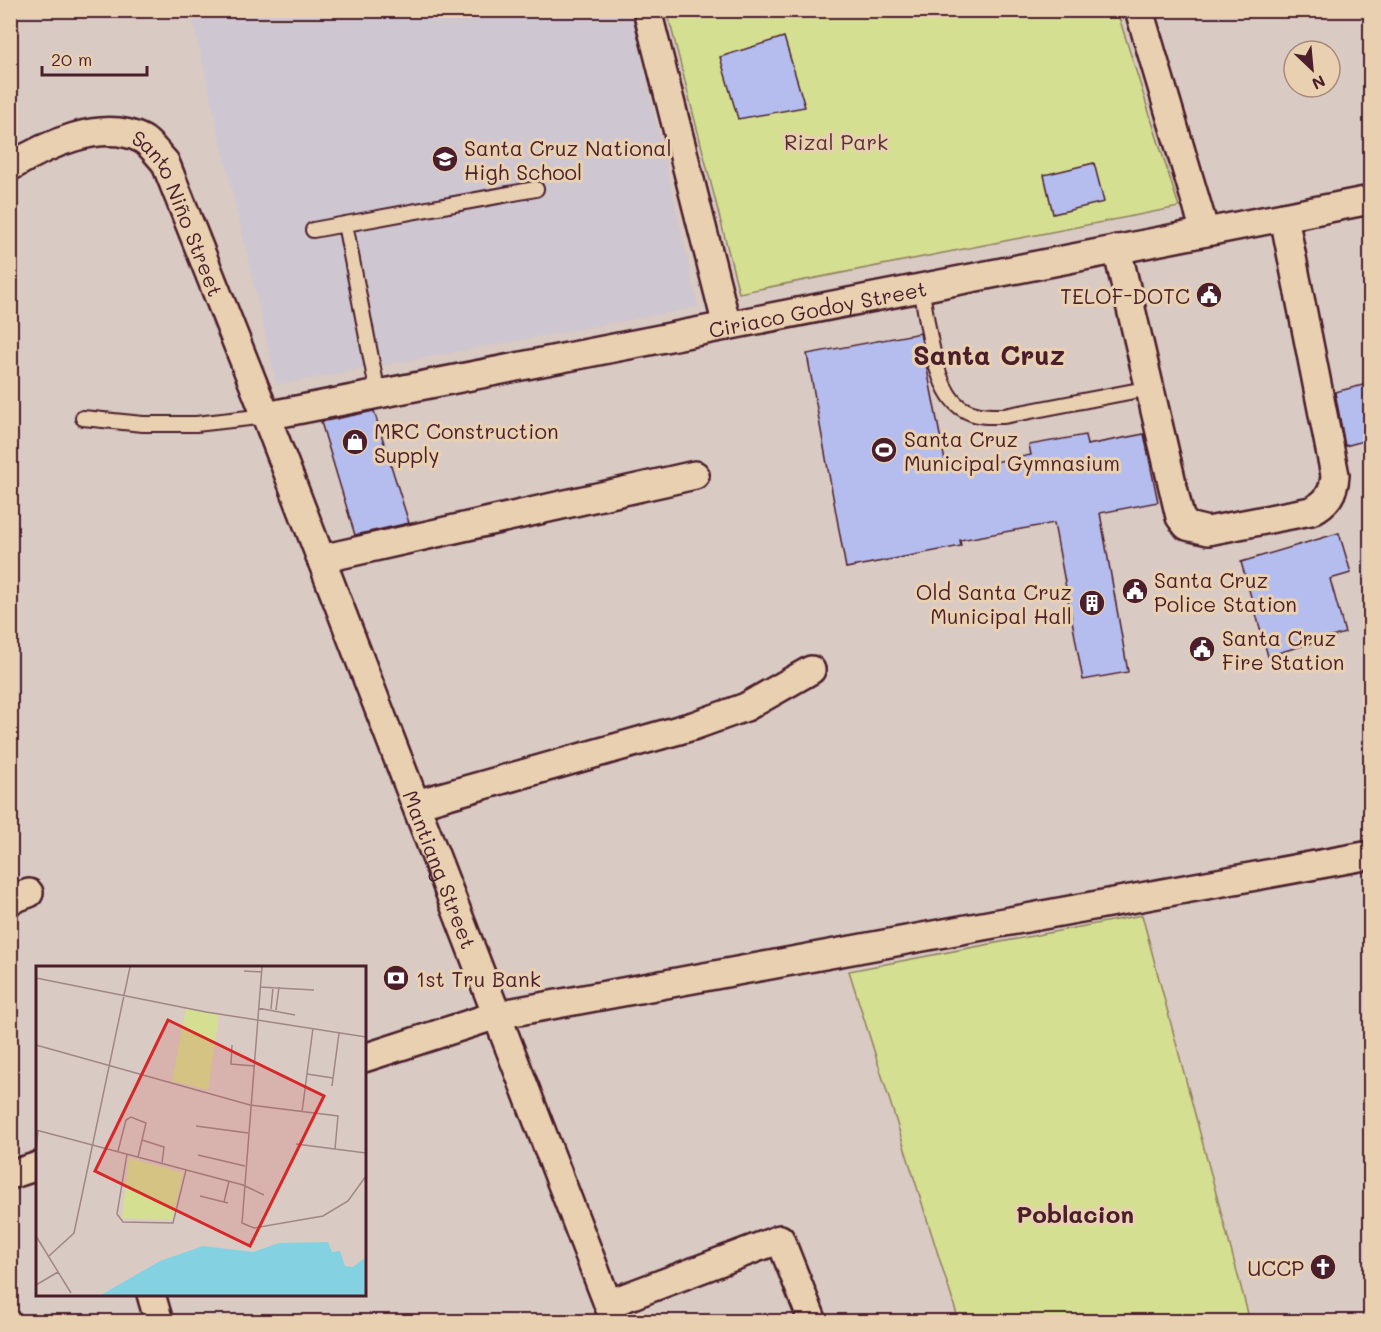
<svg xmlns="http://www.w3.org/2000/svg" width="1381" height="1332" font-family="Mali,sans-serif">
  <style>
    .built { fill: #cec6d0 }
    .green { fill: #d4df92; stroke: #8f7f5e; stroke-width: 1.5 }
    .building { fill: #b5bdee; stroke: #4a1f2b; stroke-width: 1.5 }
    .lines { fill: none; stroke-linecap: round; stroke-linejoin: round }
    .service-casing { stroke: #4a1f2b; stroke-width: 18 }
    .minor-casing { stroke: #4a1f2b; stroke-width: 32 }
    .service { stroke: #e9d0b1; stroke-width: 14 }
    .minor { stroke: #e9d0b1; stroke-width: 27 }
    .labels { text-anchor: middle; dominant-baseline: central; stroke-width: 6; stroke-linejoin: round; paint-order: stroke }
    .park-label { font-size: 21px; fill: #583235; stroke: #e9d0b1 }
    .poi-label { font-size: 21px; fill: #4a1f2b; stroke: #e9d0b1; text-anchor: start }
    .street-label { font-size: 21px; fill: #4a1f2b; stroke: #e9d0b1 }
    .quarter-label { font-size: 24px; font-weight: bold; fill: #4a1f2b; stroke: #e9d0b1 }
    .district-label { font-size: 27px; font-weight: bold; fill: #4a1f2b; stroke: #e9d0b1 }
    .inset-road { fill: none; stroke: #a08686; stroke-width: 1.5 }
    .view { fill: #d62828; fill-opacity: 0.15; stroke: #d62828; stroke-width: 3 }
    .inset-edge { fill: none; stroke: #4a1f2b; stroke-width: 3 }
  </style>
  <rect width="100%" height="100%" fill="#d9cac3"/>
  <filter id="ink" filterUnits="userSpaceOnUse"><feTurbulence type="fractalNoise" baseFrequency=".0167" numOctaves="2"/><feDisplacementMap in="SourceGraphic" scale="12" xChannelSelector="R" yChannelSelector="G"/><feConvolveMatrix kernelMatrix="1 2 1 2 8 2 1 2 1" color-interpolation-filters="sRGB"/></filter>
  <g filter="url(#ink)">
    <path class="built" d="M191,11H631L698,307L277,385Z"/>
    <path class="green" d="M667,11H1117L1179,207L739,293Z
      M1142,915L1250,1321H959L849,971Z"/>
    <path class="building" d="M784,37L805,107L738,119L720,57Z
      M1094,163L1104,202L1053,214L1044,175Z
      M920,333L947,471L1031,455L1029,445L1085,435L1087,445L1144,434L1158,502L1100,513L1128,672L1083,680L1054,523L960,540L961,546L846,568L807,354Z
      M1371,383V439L1345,446L1335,392Z
      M374,411L409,523L355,535L321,422Z
      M1339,533L1351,573L1330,579L1345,633L1268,656L1241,562Z"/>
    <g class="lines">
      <g class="service-casing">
        <path id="service" d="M345,224L378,394
          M313,230L536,189
          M921,288C928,320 933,392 963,409C976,417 989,416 1004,416L1150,388
          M83,418L143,424H196L266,416"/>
      </g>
      <g class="minor-casing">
        <g id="minor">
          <path d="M647,10L727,326"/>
          <path d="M1139,10L1205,232"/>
          <path id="s1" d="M10,167C44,146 102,118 142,139C150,143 158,155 165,162L266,416L615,1322"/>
          <path d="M1117,249L1180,517L1187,526L1208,531L1311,511C1327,503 1334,493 1335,475L1284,217"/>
          <path id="s2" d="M266,416L1370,200"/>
          <path d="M321,559L695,475"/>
          <path d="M416,804L693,726L746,707L811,670"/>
          <path d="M10,900L29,893"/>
          <path d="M364,1058L497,1015L1370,855"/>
          <path d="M10,1175L38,1166"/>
          <path d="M151,1294L159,1322"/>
          <path d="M608,1304L780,1239L813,1322"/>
        </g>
      </g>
      <use href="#service" class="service"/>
      <use href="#minor" class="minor"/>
    </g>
  </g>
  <defs>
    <g id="school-disc" transform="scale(1.35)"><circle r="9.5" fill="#4a1f2b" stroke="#e9d0b1"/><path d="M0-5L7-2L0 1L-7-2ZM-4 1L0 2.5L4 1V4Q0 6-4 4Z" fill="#fff"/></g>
    <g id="civic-disc" transform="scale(1.35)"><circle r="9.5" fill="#4a1f2b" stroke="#e9d0b1"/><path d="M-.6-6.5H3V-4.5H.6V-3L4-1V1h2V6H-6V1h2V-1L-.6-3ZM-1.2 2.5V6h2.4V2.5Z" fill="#fff"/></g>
    <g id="shop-disc" transform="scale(1.35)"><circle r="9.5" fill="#4a1f2b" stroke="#e9d0b1"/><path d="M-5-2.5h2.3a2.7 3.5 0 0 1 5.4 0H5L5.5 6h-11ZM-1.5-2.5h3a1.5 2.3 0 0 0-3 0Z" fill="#fff"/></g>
    <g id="stadium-disc" transform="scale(1.35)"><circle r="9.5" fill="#4a1f2b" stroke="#e9d0b1"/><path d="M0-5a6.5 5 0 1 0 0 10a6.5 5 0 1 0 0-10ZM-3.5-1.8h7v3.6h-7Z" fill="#fff"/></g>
    <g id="building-disc" transform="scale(1.35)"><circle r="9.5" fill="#4a1f2b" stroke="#e9d0b1"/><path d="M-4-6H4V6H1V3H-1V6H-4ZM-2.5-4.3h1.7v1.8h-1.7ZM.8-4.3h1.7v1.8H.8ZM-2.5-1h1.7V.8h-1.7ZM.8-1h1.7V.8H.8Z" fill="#fff"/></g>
    <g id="bank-disc" transform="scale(1.35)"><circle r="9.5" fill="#4a1f2b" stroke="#e9d0b1"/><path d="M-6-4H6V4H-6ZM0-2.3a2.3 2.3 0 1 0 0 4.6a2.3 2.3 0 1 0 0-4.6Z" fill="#fff"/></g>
    <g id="church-disc" transform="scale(1.35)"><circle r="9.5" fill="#4a1f2b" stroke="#e9d0b1"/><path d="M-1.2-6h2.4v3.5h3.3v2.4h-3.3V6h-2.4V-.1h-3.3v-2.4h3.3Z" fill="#fff"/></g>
  </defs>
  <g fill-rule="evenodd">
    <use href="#school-disc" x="445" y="159"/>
    <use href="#civic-disc" x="1209" y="295"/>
    <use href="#shop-disc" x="355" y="442"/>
    <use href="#stadium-disc" x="884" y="450"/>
    <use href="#civic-disc" x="1135" y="591"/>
    <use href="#building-disc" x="1092" y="603"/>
    <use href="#civic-disc" x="1202" y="649"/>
    <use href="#bank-disc" x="396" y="978"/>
    <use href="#church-disc" x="1323" y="1267"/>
  </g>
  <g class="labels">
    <g class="park-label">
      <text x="836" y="141">Rizal Park</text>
    </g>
    <g class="poi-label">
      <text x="464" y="147">Santa Cruz National<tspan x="464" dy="24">High School</tspan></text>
      <text x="1190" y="295" text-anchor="end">TELOF-DOTC</text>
      <text x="374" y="430">MRC Construction<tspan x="374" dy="24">Supply</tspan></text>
      <text x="904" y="438">Santa Cruz<tspan x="904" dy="24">Municipal Gymnasium</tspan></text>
      <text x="1154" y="579">Santa Cruz<tspan x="1154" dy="24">Police Station</tspan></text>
      <text x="1072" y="591" text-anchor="end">Old Santa Cruz<tspan x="1072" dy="24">Municipal Hall</tspan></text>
      <text x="1222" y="637">Santa Cruz<tspan x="1222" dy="24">Fire Station</tspan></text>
      <text x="416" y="978">1st Tru Bank</text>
      <text x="1304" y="1267" text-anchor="end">UCCP</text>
    </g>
    <g class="street-label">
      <text stroke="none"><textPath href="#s1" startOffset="224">Santo Niño Street</textPath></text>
      <text stroke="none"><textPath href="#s2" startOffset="562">Ciriaco Godoy Street</textPath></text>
      <text stroke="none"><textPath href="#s1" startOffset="932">Mantiang Street</textPath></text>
    </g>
    <g class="quarter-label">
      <text x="1075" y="1213">Poblacion</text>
    </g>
    <g class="district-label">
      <text x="989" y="354">Santa Cruz</text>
    </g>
  </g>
  <g transform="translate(36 966)">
    <rect width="330" height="330" fill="#d9cac3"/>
    <path d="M150,43L183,49L172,124L136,115ZM93,192L147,207L136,254L86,252Z" fill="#d4df92"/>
    <path d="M292,276L296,286L304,285L309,300L317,301L330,291V329H65L124,295L167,280L217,286L243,277Z" fill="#84d2e1"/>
    <path class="inset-road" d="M226,1L206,257L218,262L287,250L312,235L330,210M208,5L226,6M0,12L170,46L330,71M224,21L278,24M222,42L259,49M235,43L237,21M240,44L243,21M0,79L214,139L302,150L299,183M196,79L195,98L218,100M271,108L297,112M296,120L303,67M266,146L277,62M160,160L212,167M0,164L207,219L228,229M106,174L128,181L126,197M260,178L330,187M82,185L90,154L95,151L110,157L102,191M0,188L2,164M91,188L81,248L87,256L137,257L150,204M162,189L209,200M164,230L192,237M188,236L193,215M0,270L35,327M13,290L38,267L94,1M0,319L22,306"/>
    <path class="view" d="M132,54L288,130L214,280L59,205Z"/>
    <rect width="330" height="330" class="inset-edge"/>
  </g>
  <rect width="1381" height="1332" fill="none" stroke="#e9d0b1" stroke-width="36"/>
  <rect x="18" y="18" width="1345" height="1296" fill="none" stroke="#4a1f2b" stroke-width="2" filter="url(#ink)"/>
  <g transform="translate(1312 69) rotate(154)"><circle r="28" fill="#e9d0b1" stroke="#a9897b" stroke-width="1.5"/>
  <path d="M0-4.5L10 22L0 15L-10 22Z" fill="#4a1f2b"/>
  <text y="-9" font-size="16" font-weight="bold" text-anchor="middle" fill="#4a1f2b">N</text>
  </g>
  <path d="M42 66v9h105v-9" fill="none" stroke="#4a1f2b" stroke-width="3"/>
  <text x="51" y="66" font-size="18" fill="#4a1f2b" stroke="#e9d0b1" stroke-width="4.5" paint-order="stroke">20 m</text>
</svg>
